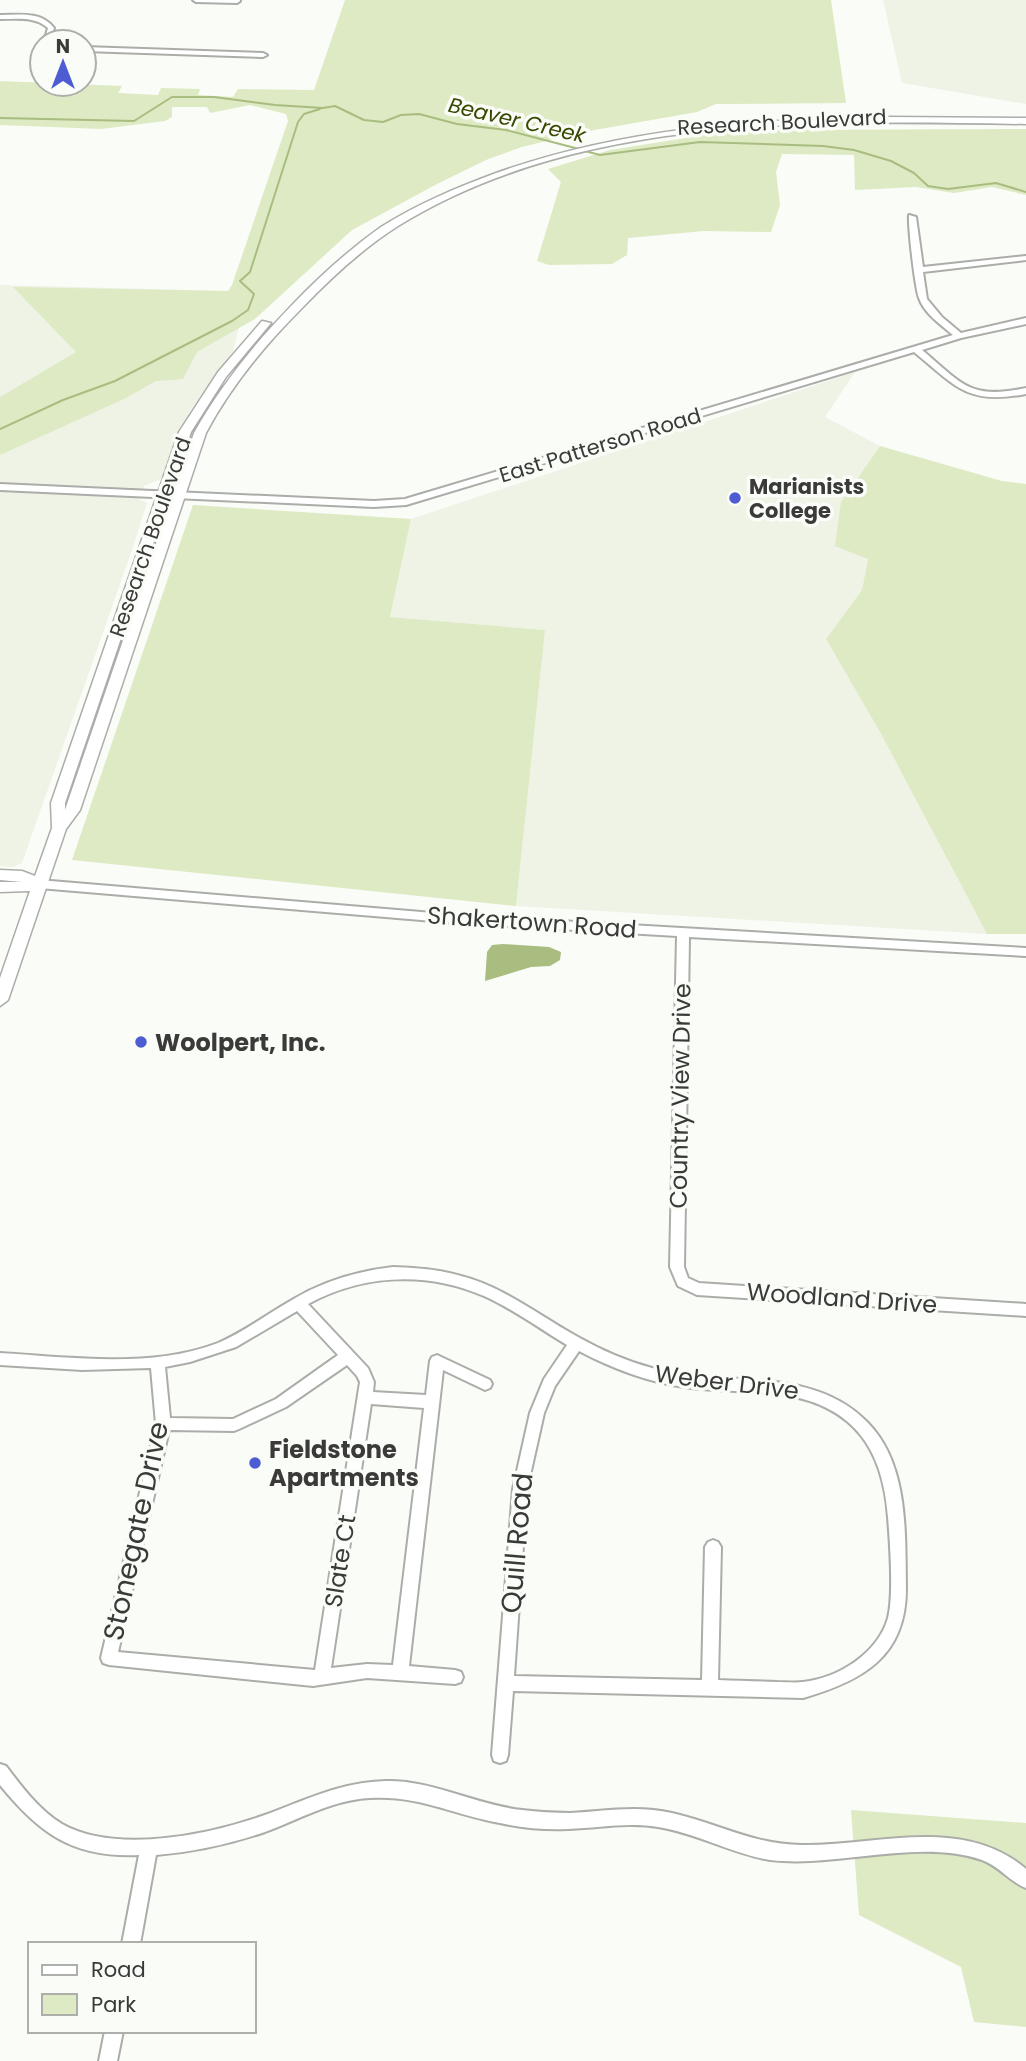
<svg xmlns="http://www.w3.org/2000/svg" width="1026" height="2061" font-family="Poppins,sans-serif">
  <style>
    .built { fill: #eef3e6 }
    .green { fill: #ddeac3 }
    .water { fill: #a8bd7f }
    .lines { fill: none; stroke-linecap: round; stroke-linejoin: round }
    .stream { stroke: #a8bd7f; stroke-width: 2 }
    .minor-casing { stroke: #abada9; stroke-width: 4 }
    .major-casing { stroke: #abada9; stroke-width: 3 }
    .minor { fill: #fff; fill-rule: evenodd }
    .major { fill: #fff; fill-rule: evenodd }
    .poi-dot { fill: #4d5cd2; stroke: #fafcf7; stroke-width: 2.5 }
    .labels { text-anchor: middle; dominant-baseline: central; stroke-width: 7; stroke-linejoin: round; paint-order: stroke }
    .far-water-label { font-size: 21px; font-style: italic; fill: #374800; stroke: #fafcf7 }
    .far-street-label { font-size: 21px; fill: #3a3b39; stroke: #fafcf7 }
    .far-poi-label { font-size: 21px; font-weight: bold; fill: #3a3b39; stroke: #fafcf7; text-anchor: start }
    .street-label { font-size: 24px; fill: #3a3b39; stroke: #fafcf7 }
    .poi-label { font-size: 24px; font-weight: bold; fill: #3a3b39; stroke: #fafcf7; text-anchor: start }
    .near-street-label { font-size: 28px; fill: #3a3b39; stroke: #fafcf7 }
  </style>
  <rect width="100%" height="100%" fill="#fafcf7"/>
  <path class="built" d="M883,0H1026V104L902,83Z
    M0,285L228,291L242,316L233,351L189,412L161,479L144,486L139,499L147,503L133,547L22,863L13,867L0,866Z
    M855,372L825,417L880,446L841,502L868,558L862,590L826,639L880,732L987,934L516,906L545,630L390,617L411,519Z"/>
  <path class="green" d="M345,0H831L846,103L716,104L697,112L583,132L522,147L486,160L437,184L352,230L255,319L197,352L183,379L156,381L124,399L0,455V397L76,352L13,287L228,291L232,285L288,121L286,114L250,105L210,113L207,107H172V117L165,121L101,129L0,125V81L122,86L118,93L158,95L161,88L200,89L198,95L233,97L238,89L314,90Z
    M1026,129V195L992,187L954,193L916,187L855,190L854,155L782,154L776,172L780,205L771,232L704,231L628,238L627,255L612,264L549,265L537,261L561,182L548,169L610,150L711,134L769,130Z
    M880,446L1002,481L1026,484V934H987L880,732L826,639L862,590L868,559L835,546L841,502Z
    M193,505L411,519L390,617L545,630L516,906L72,860Z
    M851,1810L1026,1823V2027L974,2022L961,1967L859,1915Z"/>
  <path class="water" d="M503,944L549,947L561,952L560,960L550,966L531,967L485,981L487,952L492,945Z"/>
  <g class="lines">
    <path class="stream" d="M0,118L134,121L172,97H214L275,105L323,108L335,106L364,120L383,122L401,115L419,114L457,124L506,130L579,149
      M585,151L600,155L700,142L823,146L854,150L891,161L914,173L928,186L948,189L996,183L1026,192
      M0,429L63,400L115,381L232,321L248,310L254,294L240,281L250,272L298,122L304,114L320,109"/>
    <g class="minor-casing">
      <path id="minor" d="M193,0H240V1L237,3L196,2Z
        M0,15C19,15 41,11 54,28L50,42H44L48,28C35,16 16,19 0,19Z
        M84,47L263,53L267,55L263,57L84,51Z
        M909,215L916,217L923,267L1026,256V260L923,272L927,299L942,317L961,333L1026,318V324L961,338L922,350C963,384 969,400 1026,388V394C967,405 957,387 914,352L406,505L374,507L0,490V484L374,501L405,499L953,335C941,325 924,313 919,298C915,288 908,226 909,215Z
        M39,880L457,915L1026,948V956L689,937L684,1267L688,1278L699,1283L1026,1304V1316L697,1295L678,1286L670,1267L677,936L457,923L39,888L33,884Z
        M393,1267C416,1268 438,1269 461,1276C504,1287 540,1316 578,1337C601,1350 626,1361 652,1368C723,1388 812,1364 868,1423C909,1465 905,1534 906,1589C906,1657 862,1681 803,1698L513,1691L508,1755L506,1761L500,1763L494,1761L492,1755L513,1489L530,1413L544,1379L567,1345C540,1329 513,1309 484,1296C427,1271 363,1274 308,1304L368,1368L374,1382L373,1392L426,1395L430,1361L432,1357L437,1355L490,1380L492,1384L490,1388L485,1390L443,1370L409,1666L455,1670L461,1672L463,1677L461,1682L455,1684L367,1678L313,1686L109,1665L103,1663L101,1658L156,1424L151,1368L82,1370L0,1365V1353C71,1357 150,1369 218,1343C244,1332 267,1314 292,1300C323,1281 358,1271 393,1267ZM297,1311L338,1355L276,1399L233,1419L170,1418L165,1367L190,1362L236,1347ZM579,1351C611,1368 648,1382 684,1387C718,1392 752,1390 785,1395C855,1407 883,1450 888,1517C890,1542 894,1595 888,1618C878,1653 839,1678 803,1682C795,1683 785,1682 777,1682C757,1681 738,1681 718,1680L721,1547L718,1542L713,1540L708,1542L705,1547L702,1680L514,1676L527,1489L544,1413L555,1386ZM347,1365L357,1376L360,1382L315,1670L118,1652L169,1430L234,1431L239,1429L286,1407ZM371,1404L424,1408L393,1665L367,1664L331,1668Z
        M0,1764L6,1766C22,1787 39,1810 62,1824C115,1854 208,1835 262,1816C304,1801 340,1782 386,1781C433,1780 476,1805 522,1810C538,1812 554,1813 570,1813C605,1811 638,1805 672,1813C720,1824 751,1844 802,1845C878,1846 962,1815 1026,1869V1888C1010,1882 999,1866 982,1860C918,1838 838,1868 770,1860C732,1854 697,1833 658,1827C628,1822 599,1828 568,1829C546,1830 522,1828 500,1823C454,1815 419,1795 370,1798C332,1800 300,1819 265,1832C230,1844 193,1852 156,1855L140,1944H122L139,1855C73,1858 40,1834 0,1785Z
        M105,2031H123L117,2061H99Z"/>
    </g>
    <g class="major-casing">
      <path id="major" d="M886,117L1026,118V124C820,121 580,113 398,226C363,248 331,278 302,308C264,346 231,386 206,433L80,810L66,829L8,1000L0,1006V978L30,891L0,892V882H22L0,880V870L22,871L35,876L52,828L51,803L179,432L218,372L262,321L271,323L226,377L191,432L65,803V810L194,433C221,385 255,343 294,303C320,276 350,249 381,227C417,204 456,188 496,173C622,128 753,119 886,117Z"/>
    </g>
    <use href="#minor" class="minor"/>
    <use href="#major" class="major"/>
  </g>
  <g class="poi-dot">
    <circle cx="735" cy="498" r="7"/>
    <circle cx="141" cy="1042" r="7"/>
    <circle cx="255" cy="1463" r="7"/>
  </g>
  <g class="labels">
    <g class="far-water-label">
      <text transform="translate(517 120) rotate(13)">Beaver Creek</text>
    </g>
    <g class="far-street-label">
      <text transform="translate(782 122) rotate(-3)">Research Boulevard</text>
      <text transform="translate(600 445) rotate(-17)">East Patterson Road</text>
      <text transform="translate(150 537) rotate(-71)">Research Boulevard</text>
    </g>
    <g class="far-poi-label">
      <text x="749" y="486">Marianists<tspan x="749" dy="24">College</tspan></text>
    </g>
    <g class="street-label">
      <text transform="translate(532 922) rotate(4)">Shakertown Road</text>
      <text transform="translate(680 1096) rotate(-89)">Country View Drive</text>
      <text transform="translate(842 1298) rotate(4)">Woodland Drive</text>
      <text transform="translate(727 1382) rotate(7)">Weber Drive</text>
      <text transform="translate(340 1561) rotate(-81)">Slate Ct</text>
    </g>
    <g class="poi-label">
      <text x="155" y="1042">Woolpert, Inc.</text>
      <text x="269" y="1449">Fieldstone<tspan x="269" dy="28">Apartments</tspan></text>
    </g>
    <g class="near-street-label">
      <text transform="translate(136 1531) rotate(-78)">Stonegate Drive</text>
      <text transform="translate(517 1543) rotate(-85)">Quill Road</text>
    </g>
  </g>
  <rect x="28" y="1942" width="228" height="91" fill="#fafcf7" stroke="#adafab" stroke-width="2"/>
  <rect x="42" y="1965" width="35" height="10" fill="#ffffff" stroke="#adafab" stroke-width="2"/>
  <text x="91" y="1977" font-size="21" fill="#3a3b39">Road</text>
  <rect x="42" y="1994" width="35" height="21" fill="#ddeac3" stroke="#adafab" stroke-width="2"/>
  <text x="91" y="2012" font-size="21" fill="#3a3b39">Park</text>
  <g transform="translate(63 63)"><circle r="33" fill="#fafcf7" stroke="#adafab" stroke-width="2"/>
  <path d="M0-5L12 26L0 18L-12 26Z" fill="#4d5cd2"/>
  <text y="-10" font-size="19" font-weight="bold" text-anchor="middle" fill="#3a3b39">N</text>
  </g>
</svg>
